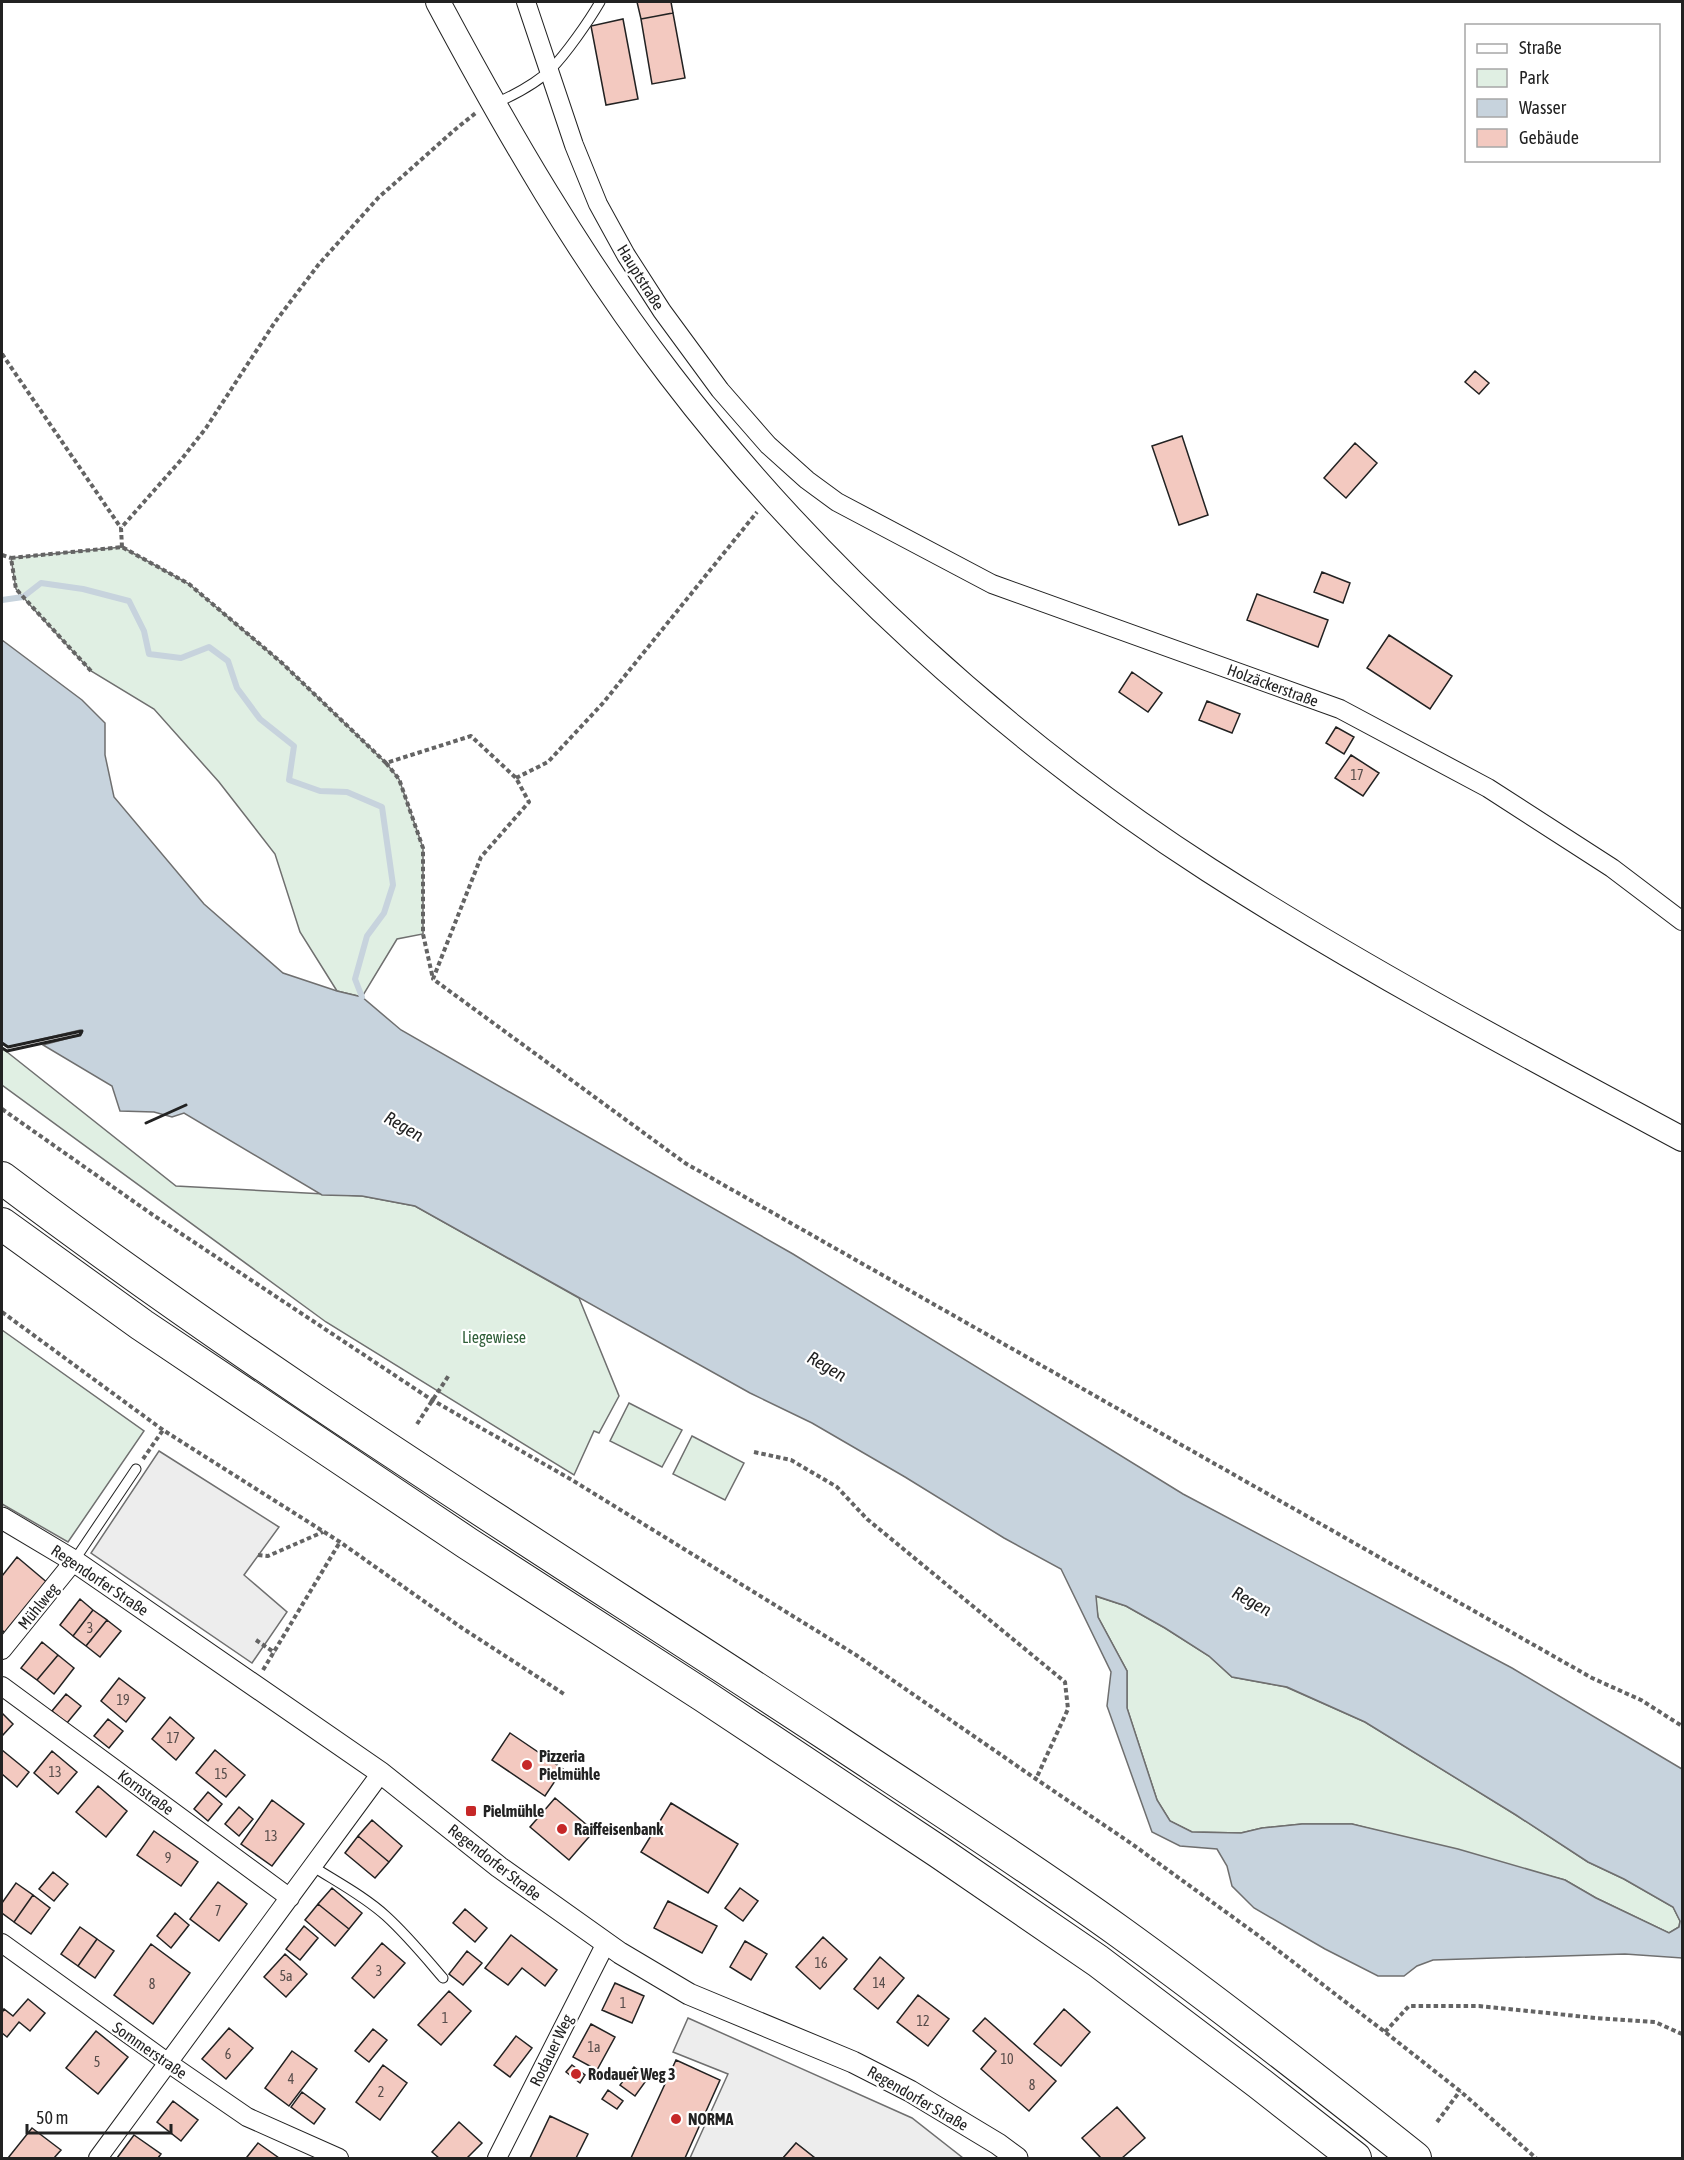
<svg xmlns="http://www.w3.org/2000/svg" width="1684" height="2160" font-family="'Asap Condensed',sans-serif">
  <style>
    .green { fill: #e0efe3; stroke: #6f6f6f; stroke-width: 1.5 }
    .parking { fill: #ededed; stroke: #6f6f6f; stroke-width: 1.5 }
    .water { fill: #c7d3dd; stroke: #6f6f6f; stroke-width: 1.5; fill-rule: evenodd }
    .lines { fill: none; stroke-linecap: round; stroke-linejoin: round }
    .stream { stroke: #c7d3dd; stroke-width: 6 }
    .building { fill: #f3c9c0; stroke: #222; stroke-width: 1.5 }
    .service-casing { stroke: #222; stroke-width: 11 }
    .minor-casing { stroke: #222; stroke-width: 20 }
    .tertiary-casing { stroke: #222; stroke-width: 23 }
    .secondary-casing { stroke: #222; stroke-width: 26 }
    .motorway-casing { stroke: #222; stroke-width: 34 }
    .path { stroke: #646464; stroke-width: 4; stroke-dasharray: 4.5 3; stroke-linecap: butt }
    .service { stroke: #fff; stroke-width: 9 }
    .minor { stroke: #fff; stroke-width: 18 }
    .tertiary { stroke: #fff; stroke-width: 21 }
    .secondary { stroke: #fff; stroke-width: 24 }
    .motorway { stroke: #fff; stroke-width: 32 }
    .wall { stroke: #222; stroke-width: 3 }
    .poi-dot { fill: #c62828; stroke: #fff; stroke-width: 2 }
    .labels { text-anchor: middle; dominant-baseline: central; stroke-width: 4.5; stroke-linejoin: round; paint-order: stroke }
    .number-label { font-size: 14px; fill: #564c4a }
    .street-label { font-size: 16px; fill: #222; stroke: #fff }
    .park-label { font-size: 16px; fill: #2f5e38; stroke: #fff }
    .poi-label { font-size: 16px; font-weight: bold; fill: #222; stroke: #fff; text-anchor: start }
    .water-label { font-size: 18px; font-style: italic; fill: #222; stroke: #fff }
  </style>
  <rect width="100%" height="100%" fill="#fff"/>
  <path class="green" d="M122,547L189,584L282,663L386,763L399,779L423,848V934L397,939L362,997L337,991L300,932L275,854L219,782L154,709L91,671L29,604L16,589L11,558Z
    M2,1048L176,1186L362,1196L415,1206L579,1298L619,1396L599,1433L594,1431L574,1475L326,1322L2,1085Z
    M2,1330L144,1431L68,1542L2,1504Z
    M629,1403L682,1430L662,1467L610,1441Z
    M692,1436L744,1463L725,1500L673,1474Z
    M1095,1596L1126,1606L1165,1628L1209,1656L1232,1677L1286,1687L1365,1722L1516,1815L1588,1862L1624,1879L1673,1907L1680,1921L1679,1927L1669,1933L1596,1898L1565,1880L1352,1824H1302L1262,1828L1241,1833L1192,1832L1170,1821L1157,1800L1127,1708V1671L1098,1617Z"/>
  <path class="parking" d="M159,1451L279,1527L244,1575L287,1612L252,1663L91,1553Z
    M688,2018L912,2118L963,2158H815L796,2143L783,2158H690L728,2074L673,2052Z"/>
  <path class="water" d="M2,640L82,700L105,723V755L114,797L204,904L283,973L337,991L362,997L401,1030L793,1254L1183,1494L1512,1668L1682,1769V1958L1625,1954L1433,1960L1417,1966L1404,1976H1378L1325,1949L1254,1908L1232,1886L1227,1866L1217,1849L1180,1846L1152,1832L1107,1706L1111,1672L1061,1569L1004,1538L905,1477L812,1423L750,1393L415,1206L362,1196L322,1195L184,1113L172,1117L154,1112L120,1111L112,1086L43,1045L80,1035L82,1033L80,1030L8,1047L2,1043ZM1096,1596L1126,1606L1165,1628L1209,1656L1232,1677L1287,1687L1365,1722L1516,1815L1588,1862L1624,1879L1673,1907L1680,1921L1679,1927L1669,1933L1596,1898L1565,1880L1458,1849L1352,1824H1302L1262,1828L1241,1833L1192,1832L1170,1821L1157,1800L1127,1708V1671L1098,1617Z"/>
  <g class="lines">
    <path class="stream" d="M2,600L23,597L41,583L83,589L129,601L144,631L149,654L181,658L209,647L228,661L237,688L260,719L294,746L289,780L320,791L347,792L382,807L393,885L384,913L367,936L355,979L362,997"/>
  </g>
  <path class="building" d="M637,2H671L673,13L641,19Z
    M673,13L685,78L652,84L641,19Z
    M623,19L638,99L606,105L591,26Z
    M1475,371L1489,383L1479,394L1465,382Z
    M1182,436L1208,515L1179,525L1152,446Z
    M1355,443L1377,463L1346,498L1324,478Z
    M1322,572L1350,583L1343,603L1314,592Z
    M1257,594L1328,620L1318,647L1247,620Z
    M1389,635L1452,676L1430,709L1367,668Z
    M1132,672L1162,693L1148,712L1119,692Z
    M1207,701L1240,714L1232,733L1199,720Z
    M1336,727L1354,737L1344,754L1326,743Z
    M1351,755L1379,773L1363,796L1335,778Z
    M17,1557L49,1584L7,1635L2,1630V1576Z
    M80,1599L93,1610L73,1636L60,1625Z
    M93,1610L107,1620L86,1646L73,1636Z
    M107,1620L121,1631L100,1657L86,1646Z
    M42,1642L58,1655L37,1680L21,1668Z
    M58,1655L74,1668L54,1694L37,1680Z
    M119,1678L145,1698L126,1722L101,1701Z
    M66,1694L81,1706L67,1723L52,1711Z
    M2,1713L13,1724L2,1736Z
    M170,1717L194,1738L176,1760L152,1739Z
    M108,1719L123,1731L109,1748L94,1736Z
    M510,1733L563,1769L545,1796L492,1760Z
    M2,1750L29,1772L17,1787L2,1774Z
    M215,1750L245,1775L226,1797L196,1773Z
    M52,1751L77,1772L58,1794L34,1773Z
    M98,1786L127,1811L106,1837L76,1812Z
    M208,1792L222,1804L208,1821L194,1809Z
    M555,1798L594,1831L569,1860L530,1827Z
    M272,1800L304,1824L272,1866L241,1844Z
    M671,1803L738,1844L708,1893L641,1852Z
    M239,1807L253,1819L239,1836L225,1824Z
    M372,1820L402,1846L389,1862L358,1836Z
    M154,1831L198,1862L181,1886L137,1855Z
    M358,1836L389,1862L375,1878L345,1853Z
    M53,1872L68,1884L54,1901L39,1889Z
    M218,1882L247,1904L219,1941L190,1919Z
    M16,1883L33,1895L14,1922L2,1913V1903Z
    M332,1888L362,1913L349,1929L318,1904Z
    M740,1888L758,1901L743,1921L725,1908Z
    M33,1895L50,1908L31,1934L14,1922Z
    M668,1901L717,1926L702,1953L654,1928Z
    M318,1904L349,1929L335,1946L305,1920Z
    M465,1909L487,1928L475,1942L453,1923Z
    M175,1913L189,1925L171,1948L157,1936Z
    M304,1926L318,1938L300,1960L286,1949Z
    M80,1927L97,1939L78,1966L61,1954Z
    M511,1935L557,1970L545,1986L522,1968L508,1985L485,1968Z
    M823,1937L847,1959L820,1989L796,1967Z
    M97,1939L114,1951L95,1978L78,1966Z
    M745,1941L767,1954L751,1980L730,1967Z
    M382,1943L405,1963L374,1998L352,1978Z
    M151,1944L190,1973L153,2024L114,1995Z
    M467,1951L482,1963L463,1985L449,1974Z
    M285,1954L307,1974L286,1997L264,1977Z
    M880,1957L904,1978L878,2009L854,1989Z
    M615,1983L644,1996L632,2023L602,2010Z
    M449,1991L471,2011L441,2045L418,2025Z
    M918,1995L949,2019L928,2046L897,2022Z
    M28,1999L45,2013L30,2031L19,2022L7,2037L2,2033V2013L4,2009L13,2016Z
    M1064,2009L1090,2032L1061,2066L1034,2044Z
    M985,2018L1056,2081L1029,2111L981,2069L996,2051L973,2031Z
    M591,2024L615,2037L597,2070L573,2057Z
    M229,2028L253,2048L226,2079L202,2059Z
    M373,2029L387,2040L369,2062L355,2051Z
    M96,2031L128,2057L98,2094L66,2068Z
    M516,2036L532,2048L510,2077L494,2065Z
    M292,2051L317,2069L289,2106L265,2088Z
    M676,2060L720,2080L685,2158H631Z
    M383,2065L407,2083L380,2120L356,2102Z
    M572,2065L585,2075L580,2083L566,2072Z
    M634,2067L648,2078L635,2096L620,2085Z
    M608,2090L623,2101L617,2109L602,2099Z
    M302,2092L325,2109L314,2124L291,2107Z
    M173,2101L198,2120L181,2141L157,2122Z
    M1117,2107L1145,2138L1122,2158H1101L1082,2138Z
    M550,2116L588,2134L576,2158H530Z
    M459,2122L482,2143L467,2158H439L432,2152Z
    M32,2128L61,2150L54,2158H8Z
    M134,2135L161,2154L158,2158H117Z
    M258,2143L279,2158H248L247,2157Z
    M796,2143L815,2158H783Z"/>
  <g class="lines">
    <g class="service-casing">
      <path id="service" d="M496,103C514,95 536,84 551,69C566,54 589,21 600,2
        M74,1561L136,1469
        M312,1866C337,1882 364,1896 386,1916C407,1935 425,1957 443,1978"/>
    </g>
    <g class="minor-casing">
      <path id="minor" d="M526,2L574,145L598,204L626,255L662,311L720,390L768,445L807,480L837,502L992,584L1340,709L1488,788L1612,868L1682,921
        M2,1650L74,1561
        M2,1686L290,1898
        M2,1943L167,2062L247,2117L339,2158
        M98,2158L381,1773
        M497,2158L606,1943"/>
    </g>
    <g class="tertiary-casing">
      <path id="tertiary" d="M2,1518L74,1561L381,1773L499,1867L620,1953L689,1994L853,2062L910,2091L998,2144L1017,2158"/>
    </g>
    <g class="secondary-casing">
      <path id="secondary" d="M438,2C507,131 581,259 670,375C814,564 1010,742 1209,870C1362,968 1522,1053 1682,1139"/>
    </g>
    <g class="motorway-casing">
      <path id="motorway" d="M2,1178C266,1378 549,1552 826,1734C924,1799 1024,1863 1120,1932C1220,2004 1318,2081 1415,2158
        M2,1224L142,1325L467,1543L704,1696L939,1852L1098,1961L1259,2083L1355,2158"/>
    </g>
    <path class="path" d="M2,354L121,528
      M122,547L121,528L181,460L206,428L275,322L319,264L378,198L458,127L477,112
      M2,555L11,558
      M91,671L16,589L11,558L122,547L189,584L282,663L386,763L471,736L516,778L529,802L481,857L433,979L685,1163L1592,1678L1641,1700L1682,1726
      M386,763L399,779L423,848V934L433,979
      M516,778L548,762L603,703L757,512
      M2,1109L153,1215L432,1400L572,1480L856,1655L1036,1779L1132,1844L1259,1936L1385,2032L1460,2091L1536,2158
      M2,1312L163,1430L340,1542L462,1628L564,1694
      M417,1424L449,1375
      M754,1452L791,1460L837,1487L867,1519L1065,1682L1068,1709L1036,1779
      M143,1459L163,1430
      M258,1555L268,1556L323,1532
      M256,1640L275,1653
      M263,1670L340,1542
      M1385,2032L1409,2006H1479L1596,2018L1655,2022L1682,2034
      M1437,2122L1460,2091"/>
    <use href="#service" class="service"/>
    <use href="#minor" class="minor"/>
    <use href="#tertiary" class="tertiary"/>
    <use href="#secondary" class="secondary"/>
    <use href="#motorway" class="motorway"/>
    <path class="wall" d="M2,1043L8,1047L82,1031L80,1035L7,1051L2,1048
      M146,1123L186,1105"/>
  </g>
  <g class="poi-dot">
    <circle cx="527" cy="1765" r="6"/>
    <rect x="465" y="1805" width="12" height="12" rx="3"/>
    <circle cx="562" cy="1829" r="6"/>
    <circle cx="576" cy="2074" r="6"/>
    <circle cx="676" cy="2119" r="6"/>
  </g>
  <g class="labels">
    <g class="number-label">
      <text x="1357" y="775">17</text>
      <text x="90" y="1628">3</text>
      <text x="123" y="1700">19</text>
      <text x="173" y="1738">17</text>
      <text x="55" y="1772">13</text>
      <text x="221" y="1774">15</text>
      <text x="271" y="1836">13</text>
      <text x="168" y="1858">9</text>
      <text x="218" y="1911">7</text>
      <text x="821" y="1963">16</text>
      <text x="379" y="1971">3</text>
      <text x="286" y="1976">5a</text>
      <text x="879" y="1983">14</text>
      <text x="152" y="1984">8</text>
      <text x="623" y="2003">1</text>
      <text x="445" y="2018">1</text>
      <text x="923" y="2021">12</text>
      <text x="594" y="2047">1a</text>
      <text x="228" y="2054">6</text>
      <text x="1007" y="2059">10</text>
      <text x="97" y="2062">5</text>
      <text x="291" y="2079">4</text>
      <text x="1032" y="2085">8</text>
      <text x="381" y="2092">2</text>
    </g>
    <g class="street-label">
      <text transform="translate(641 277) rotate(58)">Hauptstraße</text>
      <text transform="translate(1273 685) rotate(20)">Holzäckerstraße</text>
      <text transform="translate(100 1580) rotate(34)">Regendorfer Straße</text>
      <text transform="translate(38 1606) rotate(-51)">Mühlweg</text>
      <text transform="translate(146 1792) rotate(36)">Kornstraße</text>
      <text transform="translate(495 1862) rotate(38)">Regendorfer Straße</text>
      <text transform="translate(150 2050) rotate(35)">Sommerstraße</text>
      <text transform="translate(551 2050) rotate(-64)">Rodauer Weg</text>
      <text transform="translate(918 2098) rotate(30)">Regendorfer Straße</text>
    </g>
    <g class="park-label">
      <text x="494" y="1337">Liegewiese</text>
    </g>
    <g class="poi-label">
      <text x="539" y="1756">Pizzeria<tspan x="539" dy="18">Pielmühle</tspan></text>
      <text x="483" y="1811">Pielmühle</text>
      <text x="574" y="1829">Raiffeisenbank</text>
      <text x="588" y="2074">Rodauer Weg 3</text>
      <text x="688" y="2119">NORMA</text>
    </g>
    <g class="water-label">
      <text transform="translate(404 1126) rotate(30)">Regen</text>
      <text transform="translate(827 1366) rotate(30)">Regen</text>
      <text transform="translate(1252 1601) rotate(29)">Regen</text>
    </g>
  </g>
  <rect width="1684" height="2160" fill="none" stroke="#222222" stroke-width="6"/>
  <rect x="1465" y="24" width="195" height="138" fill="#ffffff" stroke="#a7a7a7" stroke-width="1.5"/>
  <rect x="1477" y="44" width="30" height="9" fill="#ffffff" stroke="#a7a7a7" stroke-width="1.5"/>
  <text x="1519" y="54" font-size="18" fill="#222222">Straße</text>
  <rect x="1477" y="69" width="30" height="18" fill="#e0efe3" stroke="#a7a7a7" stroke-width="1.5"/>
  <text x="1519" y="84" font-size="18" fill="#222222">Park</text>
  <rect x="1477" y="99" width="30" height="18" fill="#c7d3dd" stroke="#a7a7a7" stroke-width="1.5"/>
  <text x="1519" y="114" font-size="18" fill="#222222">Wasser</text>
  <rect x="1477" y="129" width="30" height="18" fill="#f3c9c0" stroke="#a7a7a7" stroke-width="1.5"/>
  <text x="1519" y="144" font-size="18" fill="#222222">Gebäude</text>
  <path d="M27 2124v9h144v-9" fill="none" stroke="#222222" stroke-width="3"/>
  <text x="36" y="2124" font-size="18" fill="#222222" stroke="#ffffff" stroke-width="4.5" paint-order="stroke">50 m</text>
</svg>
